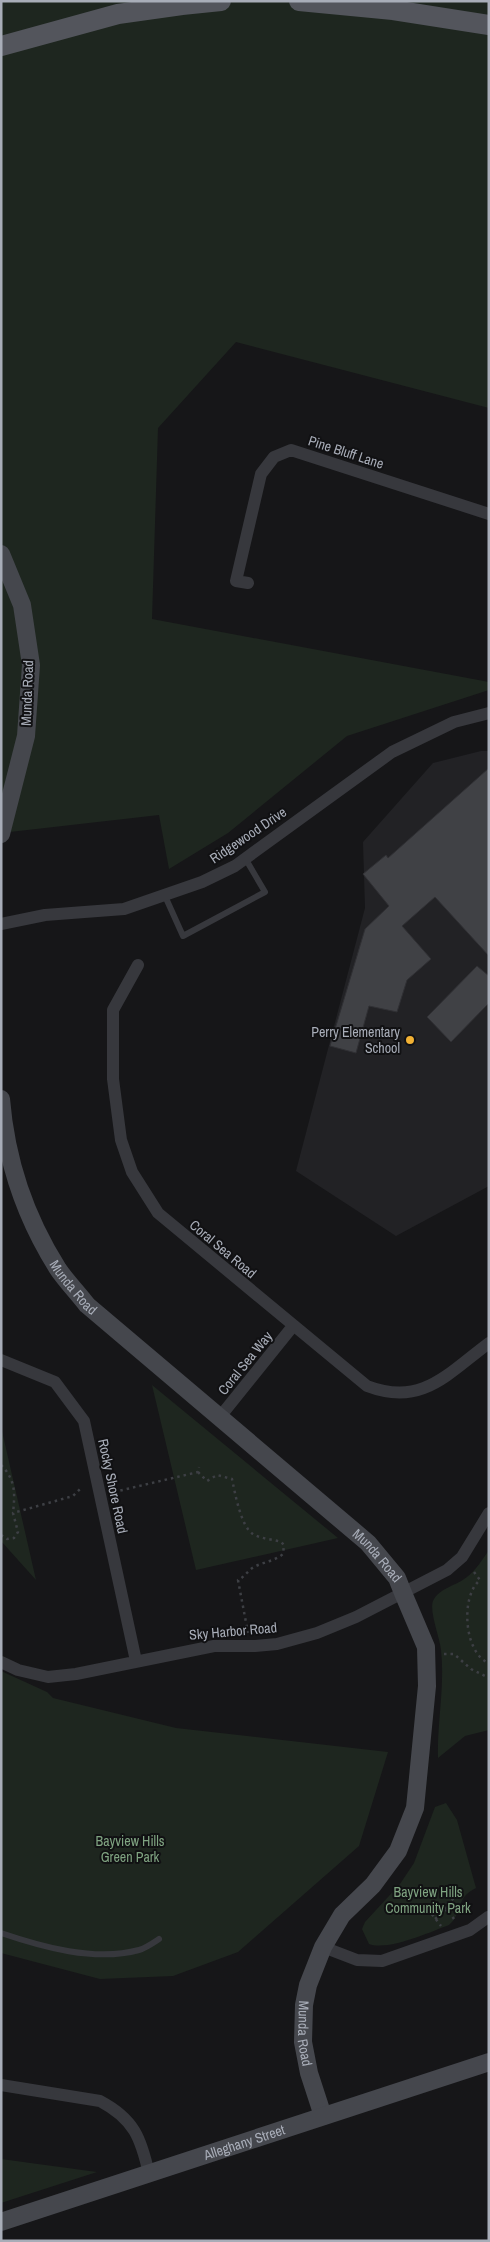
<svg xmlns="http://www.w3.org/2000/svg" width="490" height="2242" font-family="'Archivo Narrow',sans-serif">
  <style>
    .built { fill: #222225 }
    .green { fill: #1e261f }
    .building { fill: #404145; stroke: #303034 }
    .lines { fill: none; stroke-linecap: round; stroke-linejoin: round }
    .path { stroke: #3d3f44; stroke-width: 2.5; stroke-dasharray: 2.5 4; stroke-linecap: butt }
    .lane { stroke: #37383d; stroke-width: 6 }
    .street { stroke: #37383d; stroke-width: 12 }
    .secondary { stroke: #45474d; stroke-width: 18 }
    .primary { stroke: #53555c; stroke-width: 20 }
    .poi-dot { fill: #f2b134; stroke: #111113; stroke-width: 2 }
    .labels { text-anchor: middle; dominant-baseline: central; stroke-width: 4; stroke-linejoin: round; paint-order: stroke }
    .street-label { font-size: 14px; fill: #a8adb8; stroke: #111113 }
    .poi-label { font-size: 14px; fill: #a8adb8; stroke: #111113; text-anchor: end }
    .park-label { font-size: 14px; fill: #7fa381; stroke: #111113 }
  </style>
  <rect width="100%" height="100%" fill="#161618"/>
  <path class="built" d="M481,751H489V1186L396,1236L296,1171L365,908L363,842L433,763Z"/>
  <path class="green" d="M1,1H489V408L236,342L158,428L152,619L489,682V690L347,736L228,833L169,869L159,815L1,833Z
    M152,1385L338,1538L196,1570Z
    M1,1431H2L36,1580L1,1541Z
    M489,1550V1730L465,1736L438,1758C437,1722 445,1686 441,1650C440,1638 429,1611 433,1601C439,1588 456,1586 467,1577C476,1570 482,1560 489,1550Z
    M1,1671L47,1692L53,1698L176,1728L388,1752L359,1846L238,1952L173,1976L100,1979L1,1953Z
    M446,1803L457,1820L476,1888C455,1898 463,1913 449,1925C430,1932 389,1951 369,1944L362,1929L365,1922L400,1884L414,1863L435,1807Z
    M1,2159L97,2172L1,2203Z"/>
  <path class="building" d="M489,768V956L435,897L402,926L431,959L407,980L397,1012L369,1006L356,1053L330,1046L365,929L389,906L363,874L386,855L388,858Z
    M477,966L489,976V1003L451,1042L427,1017Z"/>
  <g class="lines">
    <path class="path" d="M1,1465C16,1480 15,1494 13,1513
      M198,1472L207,1481L217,1475L232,1479C235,1493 241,1527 253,1534C261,1539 272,1539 281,1542L284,1545L283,1554C275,1561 263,1562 254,1567C248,1570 245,1577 238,1580L248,1633
      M114,1492L198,1472L199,1467
      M1,1535L7,1539L14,1538L18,1532L13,1513L73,1496L82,1487
      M474,1572L480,1580C460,1596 464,1654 489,1663
      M444,1654H454L471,1669L489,1678
      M428,1909L441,1926
      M435,1919L447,1910
      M454,1919L444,1906L454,1898"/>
    <path class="lane" d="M165,896L183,936L265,892L245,858
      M1,1933C42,1947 95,1962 139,1950C146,1948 153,1943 159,1939"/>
    <path class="street" d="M248,583L236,581L261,474L274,457L291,450L489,514
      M1,924L45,915L124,909L202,882L235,866L392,752L454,722L489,713
      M138,965L113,1010V1079L121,1140L132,1172L158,1213L367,1386C422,1407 447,1374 489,1343
      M1,1360L55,1382L84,1421L136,1661
      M219,1418L293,1326
      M1,1662L18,1670L48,1677L76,1674L214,1646H255L277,1644L317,1633L356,1617L447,1570L462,1557L489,1513
      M323,1947L357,1960L382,1961L470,1930L488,1917
      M1,2085L100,2101C134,2119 141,2138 149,2174"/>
    <g class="secondary">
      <path d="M1,554L22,605L31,665L26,736L1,834"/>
      <path id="s1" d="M1,1099C6,1161 25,1217 58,1269C66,1281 78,1293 87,1305L368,1543L397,1578L403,1593L426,1647L427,1686L415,1808L398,1851L373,1885L342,1915L323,1947L308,1985L304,2005L303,2042L309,2073L323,2116"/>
      <path id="s2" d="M1,2222L489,2062"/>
    </g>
    <path class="primary" d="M299,1L393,10L489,25
      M1,46L118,14L182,5L221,1"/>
  </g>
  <circle class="poi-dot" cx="410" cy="1040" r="5"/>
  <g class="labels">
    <g class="street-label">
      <text transform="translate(346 452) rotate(18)">Pine Bluff Lane</text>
      <text transform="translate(27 693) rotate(-88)">Munda Road</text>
      <text transform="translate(248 835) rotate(-34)">Ridgewood Drive</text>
      <text transform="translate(223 1249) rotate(40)">Coral Sea Road</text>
      <text stroke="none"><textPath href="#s1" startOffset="205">Munda Road</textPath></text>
      <text transform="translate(245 1363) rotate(-51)">Coral Sea Way</text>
      <text transform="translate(113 1486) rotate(78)">Rocky Shore Road</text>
      <text stroke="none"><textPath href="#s1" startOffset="611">Munda Road</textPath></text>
      <text transform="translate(233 1631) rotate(-5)">Sky Harbor Road</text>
      <text stroke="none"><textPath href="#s1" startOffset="1136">Munda Road</textPath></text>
      <text stroke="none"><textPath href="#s2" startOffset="256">Alleghany Street</textPath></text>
    </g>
    <g class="poi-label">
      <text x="400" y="1032">Perry Elementary<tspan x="400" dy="16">School</tspan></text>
    </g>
    <g class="park-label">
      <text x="130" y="1841">Bayview Hills<tspan x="130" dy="16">Green Park</tspan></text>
      <text x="428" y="1892">Bayview Hills<tspan x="428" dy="16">Community Park</tspan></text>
    </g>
  </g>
  <rect width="490" height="2242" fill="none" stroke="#a8adb8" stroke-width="5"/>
</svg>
